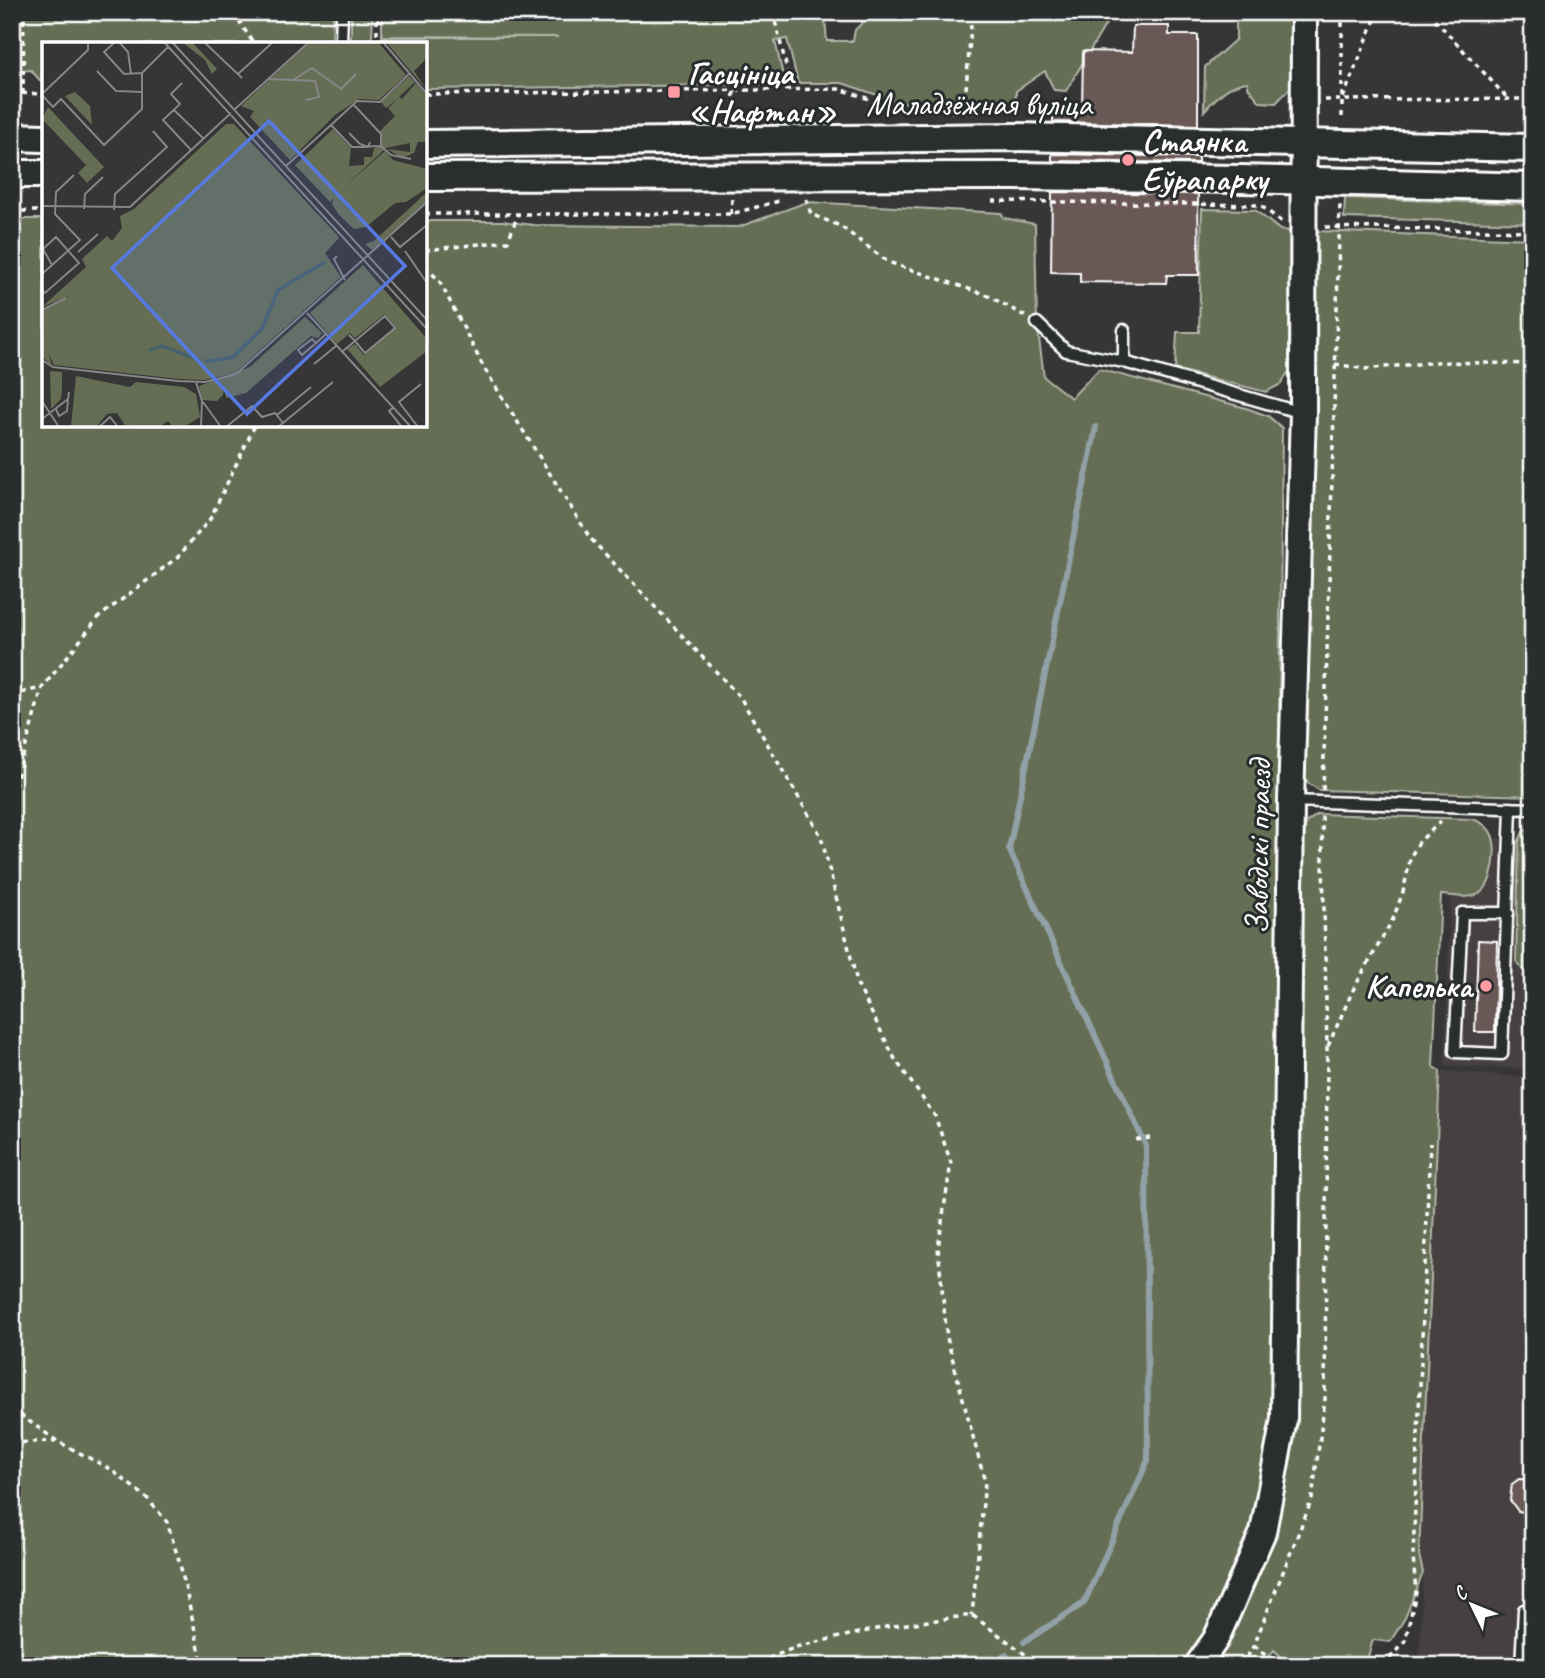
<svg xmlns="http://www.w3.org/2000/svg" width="1545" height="1678" font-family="Caveat,sans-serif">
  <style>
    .built { fill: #474040 }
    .green { fill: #656e54; stroke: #b2b6aa; stroke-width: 2 }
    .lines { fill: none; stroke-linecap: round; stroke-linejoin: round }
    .stream { stroke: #91a1a7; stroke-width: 6 }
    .building { fill: #6b5857; stroke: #fff; stroke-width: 2 }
    .service-casing { stroke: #fff; stroke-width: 15 }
    .tertiary-casing { stroke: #fff; stroke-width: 30 }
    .secondary-casing { stroke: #fff; stroke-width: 32 }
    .path { stroke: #fff; stroke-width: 3.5; stroke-dasharray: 5 5; stroke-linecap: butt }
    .service { stroke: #2a2d2e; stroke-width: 10 }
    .tertiary { stroke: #2a2d2e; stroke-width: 24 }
    .secondary { stroke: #2a2d2e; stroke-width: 26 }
    .poi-dot { fill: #ff9aa2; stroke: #2a2d2e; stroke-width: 2.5 }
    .labels { text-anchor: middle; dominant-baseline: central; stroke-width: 6; stroke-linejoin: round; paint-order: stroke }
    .poi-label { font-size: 33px; font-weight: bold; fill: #fff; stroke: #2a2d2e; text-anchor: start }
    .street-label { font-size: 33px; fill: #fff; stroke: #2a2d2e }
    .inset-river { fill: none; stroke: #47626c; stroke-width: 3.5 }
    .inset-road { fill: none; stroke: #878686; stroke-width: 2 }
    .view { fill: #567ae2; fill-opacity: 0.15; stroke: #567ae2; stroke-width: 3.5 }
    .inset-edge { fill: none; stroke: #fff; stroke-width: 3.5 }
  </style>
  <rect width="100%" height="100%" fill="#373636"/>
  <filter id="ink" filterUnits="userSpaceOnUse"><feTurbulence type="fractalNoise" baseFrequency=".0143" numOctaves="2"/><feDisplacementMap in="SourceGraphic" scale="14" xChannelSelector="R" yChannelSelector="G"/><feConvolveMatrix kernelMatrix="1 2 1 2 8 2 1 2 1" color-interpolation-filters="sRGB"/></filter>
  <g filter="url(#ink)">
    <path class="built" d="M1452,836L1533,839V1069L1445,1066Z
      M1440,1071L1533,1078V1666H1419L1423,1574L1419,1556Z"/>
    <path class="green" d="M12,12H333L332,44H44V85L31,70L12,72Z
      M351,12H373L372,37L366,44H351Z
      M382,12H812L825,19L827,41H853L855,30L870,15H888V12H1113L1066,91L1054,90L1045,71L1016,91V108L898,102L842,83H798L787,39L775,41L785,84L425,89V44H382V37H558L382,36Z
      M1236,12H1292V86L1276,103L1260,102L1248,87V82C1228,84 1217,97 1204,111L1205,67L1236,39Z
      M1345,198L1533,204V223L1344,218Z
      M807,202L1001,213L1004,218L1035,224L1037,323L1044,377L1071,398L1099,369L1246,408L1268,416L1282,428L1272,1419L1251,1528L1208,1631L1185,1666H12V219H44V425H425V221H501L534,225L739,227Z
      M1202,209L1255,210L1280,230L1290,231L1289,371L1281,384L1266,392L1175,369L1177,332H1199Z
      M1315,231L1533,239V796L1319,790L1308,783L1302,772Z
      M1318,814L1472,819C1479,821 1485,824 1490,831C1499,845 1494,884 1480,893C1470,900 1452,895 1441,895L1433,1066L1440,1071L1419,1555L1423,1573L1405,1618L1390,1642L1373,1640L1365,1666H1291L1274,1650L1262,1666H1214L1227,1645L1274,1534L1302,835L1307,822Z
      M1533,824V975L1522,969L1516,961L1519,841L1523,832Z"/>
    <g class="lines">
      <path class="stream" d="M1024,1642L1084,1603L1148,1460L1146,1146L1009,849L1096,427
        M990,1666L1006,1655"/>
    </g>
    <path class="building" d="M1133,26H1169V35H1198V125L1053,122V112H1082L1083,51L1132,52Z
      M1052,154L1198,157V163L1052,161Z
      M1052,192L1198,194L1199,275H1167L1166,283L1080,282V273L1051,272Z
      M1478,940L1497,941L1495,1032H1475Z
      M1519,1479L1533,1480V1513L1518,1511L1510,1500L1512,1484Z"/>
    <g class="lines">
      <g class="service-casing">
        <path id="service" d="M341,44L342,12
          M1037,323L1066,351L1124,362
          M1124,330V362L1302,413
          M1291,801L1533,809
          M1508,913H1462L1455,1052L1502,1054L1511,808
          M1521,1666L1524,1610H1533"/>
      </g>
      <g class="tertiary-casing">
        <path id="tertiary" d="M1197,1666L1216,1639L1263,1532L1284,1419L1291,801L1303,413L1304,12"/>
      </g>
      <g class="secondary-casing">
        <path id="secondary" d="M12,137L44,138
          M425,144L1016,137L1533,148
          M12,174H44
          M425,177L1015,176L1240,179L1533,187"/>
      </g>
      <path class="path" d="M233,12L254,44
        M773,12L792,90
        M1342,12V122
        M1428,12L1509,100
        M377,44V12
        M966,89L972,12
        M12,93L44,94
        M23,94L24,12
        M425,94L840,89L899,109L973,113
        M1343,98L1378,12
        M1325,100L1533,99
        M733,117L734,91
        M806,199L811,214L840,226L888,262L987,295L1025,316
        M992,201L1260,205L1283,223
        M12,211H44
        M425,214H731L779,201
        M731,214L732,198
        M1325,227L1533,231
        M425,250L508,241L518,214
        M425,267L439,280L484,368L590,538L740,697L821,836L858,986L895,1059L935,1116L951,1163L938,1248L947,1338L985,1482L972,1615
        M1335,364L1365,369L1437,362L1533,364
        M12,695L41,688
        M1323,790L1340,203
        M12,796L42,688L99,617L178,557L210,519L255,425
        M1328,1046L1353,990L1393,919L1403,892L1411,856L1419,842L1441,821
        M1136,1140L1150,1138
        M12,1409L57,1441L110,1469L147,1498L167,1522L180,1564L203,1666
        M12,1443L55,1441
        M1254,1645L1277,1666
        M750,1666L799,1646L886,1627L972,1615L1041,1666
        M1242,1666L1254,1645L1312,1499L1325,1399L1327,1048L1322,815
        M1383,1666L1405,1641L1416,1593L1413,1556L1430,1143"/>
      <use href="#service" class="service"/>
      <use href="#tertiary" class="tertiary"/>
      <use href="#secondary" class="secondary"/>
    </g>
  </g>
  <g class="poi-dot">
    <rect x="667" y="85" width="14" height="14" rx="3.5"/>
    <circle cx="1128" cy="160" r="7"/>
    <circle cx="1486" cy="986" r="7"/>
  </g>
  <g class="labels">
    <g class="poi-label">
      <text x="688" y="73">Гасцініца<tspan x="688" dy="38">«Нафтан»</tspan></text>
      <text x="1142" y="141">Стаянка<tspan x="1142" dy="38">Еўрапарку</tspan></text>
      <text x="1472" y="986" text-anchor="end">Капелька</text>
    </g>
    <g class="street-label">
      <text x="979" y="104">Маладзёжная вуліца</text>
      <text transform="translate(1258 847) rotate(-89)">Заводскі праезд</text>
    </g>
  </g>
  <g transform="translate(42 42)">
    <rect width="385" height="385" fill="#373636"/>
    <path d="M140,0H150L175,27L170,32L163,18ZM268,0H336L364,33L337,58L317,57L293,73L248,118L208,75L212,69L199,64ZM344,0H385V16L372,29L385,48ZM367,34L373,40L357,55L360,57L374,41L385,54V100H376L372,111L360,116L345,107L368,110V101L344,106L301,146L343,109L351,118L385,127V146L364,160L353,161L324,185L312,187L297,173L290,162L292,156L288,160L253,123L291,87L309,106L307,124L322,123V115H330L332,106L340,104L338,89L353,74L346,66L357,56L344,66L339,60ZM33,50L48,64L50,83L23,54ZM6,65L62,125L45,141L36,131L44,123L0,77ZM184,82H192L295,193L297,196L283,211L299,235L193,331L163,338L137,337L12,323L6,311L10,323L5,320L0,313V269L29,253L0,265L44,225L40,217L65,194L70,199L80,186L78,174L92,167ZM385,150V159L330,208L323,202L332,199ZM321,223L385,297V309L338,345L305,307L313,302L322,313L354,286L343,272L313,296L308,291L295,302L268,271ZM263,275L280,291L276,296L269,294L204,351L184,356L182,344L181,353L175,359L160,358L157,344L208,325ZM8,329L20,330V345L19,357L9,367ZM34,334L88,345L94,340L142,345L154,352L158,375L142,385H131L126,379L117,385H84L75,371L65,372L54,385H29Z" fill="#656e54"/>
    <path class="inset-river" d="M107,308L120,304L160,319M163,320L191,315L220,287L236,248L283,220"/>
    <path class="inset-road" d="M73,0L62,10L82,32L100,31L127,4M77,0L86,10L89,32M122,0L385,287M130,0L385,278M162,0L200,36M341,0L385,52M55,29L74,49L100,50M196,32L231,0M227,37L273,39L277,55L264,58M251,38L270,26L299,47L314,32M140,41L129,52L138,62L121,78L149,108M0,52L46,8V0M0,53L11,65L19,57L62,103L100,67V31M193,67L267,0M132,68L161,96M289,83L315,59L338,60L368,31M307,91L318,102L326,105L328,100M339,104L349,113L369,117M244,124L289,83L310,105L339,104V92L311,62M0,164L88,165L189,71M42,167L43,152L61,135M72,168L73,152L125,105L111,89M349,195L358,205L385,183M363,209L385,241M36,210L56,192M295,214L292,217L303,238M0,232L38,198L13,172L14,150L32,133M0,248L3,251L37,221L14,195L1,207L10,223M0,268L24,256M265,271L369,385M274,301L270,297L256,308L260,313L274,301L284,292M301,309L313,299L323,311L353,286L343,274L313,299L307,293M0,318L11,325L136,339L163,340L194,332L385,160M272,322L294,304M154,340L160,359L159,385M0,359L17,385M161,360L179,385M352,365L347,369L360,385M14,367L17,374L25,369L26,358M235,373L269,345M0,377L26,357L27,350M57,385L68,375L76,385M184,385L210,364L220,375L233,371L241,381M236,385L291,340M376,385L357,360L379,342"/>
    <path class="view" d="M227,79L363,224L205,372L70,226Z"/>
    <rect width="385" height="385" class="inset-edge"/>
  </g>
  <rect width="1545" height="1678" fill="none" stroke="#2a2d2e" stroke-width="42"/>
  <rect x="21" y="21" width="1503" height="1636" fill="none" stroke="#fff" stroke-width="2.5" filter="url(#ink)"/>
  <g transform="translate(1472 1605) rotate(313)" stroke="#2a2d2e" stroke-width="5" paint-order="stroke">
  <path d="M0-5L12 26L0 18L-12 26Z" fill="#ffffff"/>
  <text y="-10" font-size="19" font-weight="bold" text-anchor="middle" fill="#ffffff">С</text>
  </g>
</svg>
